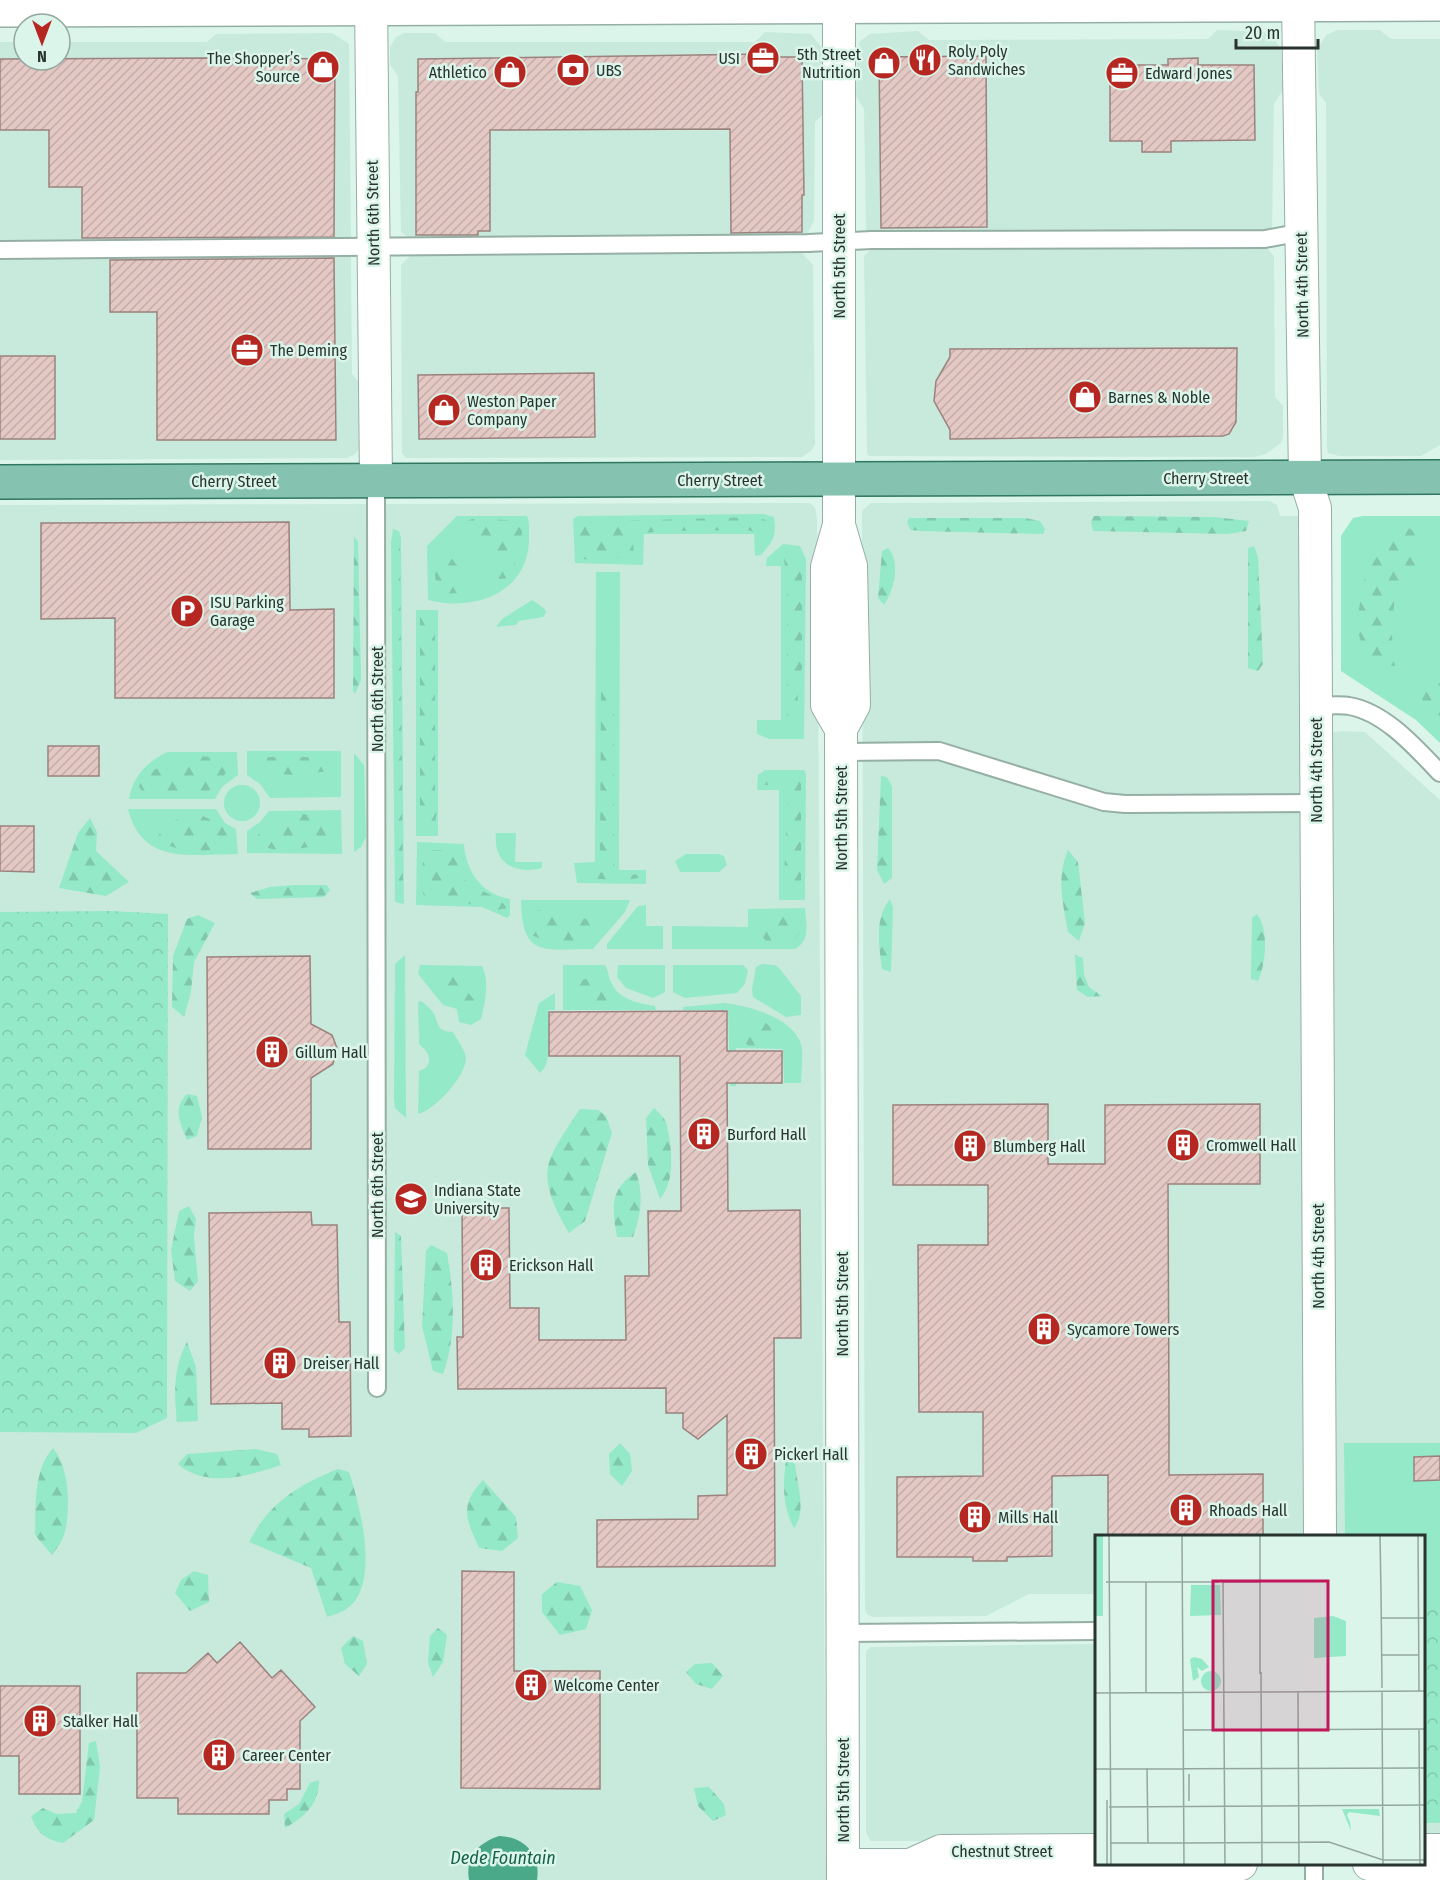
<svg xmlns="http://www.w3.org/2000/svg" width="1440" height="1880" font-family="'Fira Sans Condensed',sans-serif">
  <style>
    .built { fill: #c8eadc }
    .grass { fill: #94e9c9 }
    .forest { fill: url(#forest-firs) }
    .park { fill: url(#park-crowns) }
    .water { fill: #49a989 }
    .building { fill: url(#building-hatch); stroke: #9b827e; stroke-width: 1.5 }
    .lines { fill: none; stroke-linecap: round; stroke-linejoin: round }
    .service-casing { stroke: #96afa5; stroke-width: 20 }
    .minor-casing { stroke: #96afa5; stroke-width: 34 }
    .tertiary-casing { stroke: #96afa5; stroke-width: 36 }
    .primary-casing { stroke: #317660; stroke-width: 36 }
    .service { stroke: #fff; stroke-width: 16 }
    .minor { stroke: #fff; stroke-width: 32 }
    .tertiary { stroke: #fff; stroke-width: 33 }
    .primary { stroke: #86c2b0; stroke-width: 33 }
    .labels { text-anchor: middle; dominant-baseline: central; stroke-width: 5; stroke-linejoin: round; paint-order: stroke }
    .poi-label { font-size: 16px; fill: #29332f; stroke: #dbf5ea; text-anchor: start }
    .street-label { font-size: 16px; fill: #29332f; stroke: #dbf5ea }
    .water-label { font-size: 18px; font-style: italic; fill: #16614b; stroke: #dbf5ea }
    .inset-road { fill: none; stroke: #94a79f; stroke-width: 1.5 }
    .view { fill: #c2185b; fill-opacity: 0.15; stroke: #c2185b; stroke-width: 3 }
    .inset-edge { fill: none; stroke: #29332f; stroke-width: 3 }
  </style>
  <defs>
    <pattern id="forest-firs" width="22" height="20" patternUnits="userSpaceOnUse" patternTransform="scale(1.5)"><rect width="22" height="20" fill="#94e9c9"/><path d="M5 1l3.5 6h-7zM16 11l3.5 6h-7z" fill="#80c8ad"/></pattern>
    <pattern id="park-crowns" width="20" height="18" patternUnits="userSpaceOnUse" patternTransform="scale(1.5)"><rect width="20" height="18" fill="#94e9c9"/><path d="M2 6a3 3 0 1 1 6 0M12 15a3 3 0 1 1 6 0" fill="none" stroke="#80c8ad"/></pattern>
    <pattern id="building-hatch" width="6" height="6" patternUnits="userSpaceOnUse" patternTransform="scale(1.5)"><rect width="6" height="6" fill="#e3c8c4"/><path d="M-1 1l2-2M0 6l6-6M5 7l2-2" fill="none" stroke="#c3aca9"/></pattern>
  </defs>
  <rect width="100%" height="100%" fill="#dbf5ea"/>
  <path class="built" d="M1217,30L1264,32L1273,37L1281,49L1284,88L1274,104L1272,232L871,233L866,230L864,109L856,96L857,51L860,41L870,34L918,31L929,40L1208,39Z
    M1337,30H1380L1391,39H1440V445L1421,456H1339L1328,453L1327,449L1326,103L1319,94L1317,50L1326,35Z
    M765,32L811,34L823,49L824,113L815,122L814,221L806,236L411,239L401,232L398,76L390,65V47L396,37L404,33H435L445,42H755Z
    M332,33L349,44L351,237L348,239L0,241V42H24V60H60V42H207L216,34Z
    M1266,247L1274,256L1275,397L1283,406V437L1281,443L1266,454L1254,457L869,456L867,453L864,256L873,248Z
    M802,253L813,265L815,444L812,450L802,457L406,458L402,453L401,265L411,255Z
    M351,256L352,374L363,387L361,447L354,455L347,458L0,460V259Z
    M1270,501L1277,505L1280,516H1307L1303,1095L1304,1536H1096V1594H1029L986,1616L872,1617L867,1614L865,1610L862,511L871,503Z
    M797,503H810L815,508L817,519L826,1880H0V505Z
    M1341,731L1365,732L1440,800V1841H1424V1536H1328L1329,733Z
    M1096,1644V1841H870L866,1832V1651L871,1647Z"/>
  <path class="grass" d="M763,514L774,517C777,536 773,541 761,555L755,556L754,534H644L643,565L575,563L573,519L578,516Z
    M457,516H527C530,524 529,531 529,540C528,593 474,612 428,600L427,546Z
    M1363,516H1440V743L1416,720L1341,671V536L1353,518Z
    M393,529L399,531L401,538L404,904L395,902L391,542Z
    M783,544L800,546L806,559L804,739H770L757,734V720H781V566H766L767,558Z
    M596,572H620L619,870H646V884L577,883L574,863L595,862Z
    M532,600L545,609L546,613L543,617L519,621L516,625L496,627L502,619Z
    M416,610H438V836H416Z
    M247,751H341V797L270,798L260,784L247,775Z
    M167,752H237L238,775L222,787L215,799H129C133,776 146,763 167,752Z
    M354,753L364,765L366,837L361,847L354,852Z
    M765,770H804L806,774L805,900H779V790H757L758,775Z
    M224 803a18 18 0 1 1 36 0a18 18 0 1 1-36 0Z
    M128,809H216L225,823L236,829L238,854C191,854 142,866 128,809Z
    M341,810L342,854L247,853V831L260,822L269,811Z
    M496,833H516L515,862H542V868C514,875 493,863 496,833Z
    M417,842L464,844C466,871 481,894 510,899V915L507,918L482,907L416,905Z
    M686,854H718L724,856L727,865L719,872H680L675,861Z
    M521,900H630L625,912L593,949C544,949 522,959 521,900Z
    M646,905V926H663V949H607V944L638,906Z
    M805,908C806,923 811,941 795,949H672V926L748,927V909Z
    M405,955L406,1118L395,1108L394,1099L395,964Z
    M762,964L775,965L780,969L801,996V1015L786,1017L753,997L752,990L756,967Z
    M420,965L482,966C490,982 485,1002 481,1019L471,1025L459,1022L457,1009L443,1005L418,974Z
    M563,965H605C609,971 608,978 612,984C620,1000 638,1003 655,1006L656,1010H563Z
    M618,965H665V992L653,998L626,988L617,977Z
    M673,965H743L748,970L745,984L737,993L685,998L673,992Z
    M555,993V1010H548C548,1028 554,1061 540,1073L525,1055L539,1003Z
    M421,1001C425,1004 430,1008 433,1012C440,1024 435,1031 453,1032C457,1040 465,1049 466,1058C466,1076 435,1110 418,1114L419,1071L426,1068C433,1058 427,1051 419,1044L418,1002Z
    M724,1003C749,1006 792,1017 801,1044C804,1055 801,1072 801,1083H784L783,1049L736,1048V1086H730L728,1010H683V1007Z
    M1344,1443H1440V1823H1424V1536H1345Z"/>
  <path class="forest" d="M1094,516L1214,517L1249,521L1246,531L1228,534L1093,531L1091,522Z
    M753,517L766,520L769,525L770,538L764,544L761,534L748,530L660,531L632,535L634,553C616,558 597,565 579,557L576,532L583,522Z
    M909,518H1025L1040,521L1045,529L1043,534L920,531L911,530L907,523Z
    M472,519L513,520L522,530L521,550L509,578L499,579L493,562L458,530L460,524Z
    M1409,528L1421,536V562L1397,586L1391,626L1395,666H1368L1356,625L1366,570L1380,540L1394,531Z
    M396,534L400,545L403,891L401,895L398,894L392,575Z
    M354,536L358,542L361,680L355,694L353,691Z
    M1254,546L1258,557L1263,664L1258,671L1248,668V548Z
    M888,548C901,562 894,590 884,605L878,598L882,551Z
    M789,551L797,552L802,567V668L797,688L799,713L793,730H788L787,725V589L784,557Z
    M449,555L463,573L459,593L442,594C434,580 432,571 440,557Z
    M425,611L435,622V799L437,808L435,825L426,829L420,820V616Z
    M611,682L614,697V864L616,872L625,876L638,874L639,878L620,880L584,878L598,867L600,853L601,691L605,684Z
    M1440,683V722L1429,714L1418,690Z
    M191,756L216,757L230,765C225,774 219,787 209,791C200,796 155,791 142,791L139,787C143,768 175,763 191,756Z
    M261,757H315L328,763L329,771C305,774 279,779 257,767L255,761Z
    M774,776H792L801,783V891L793,896L784,879L788,793L780,785H763L762,780Z
    M881,776L887,777L892,787V878L884,884L877,870Z
    M199,814L223,826L229,839L225,850L185,851L155,841C165,824 179,815 199,814Z
    M304,814L322,819L330,832L325,844C302,848 278,855 258,844V835C271,820 285,817 304,814Z
    M90,818L97,832L96,851L129,882L106,896L59,888L78,833Z
    M427,850H445L456,857C460,894 490,886 508,908L497,910L442,898L426,899C418,888 421,863 427,850Z
    M1068,850L1078,862L1085,923L1079,941L1068,932C1063,904 1056,878 1068,850Z
    M294,885H327L330,890L324,897L257,899L250,893L270,887Z
    M890,899L893,907L891,972L882,969C879,945 874,919 890,899Z
    M555,908L586,919L596,929C573,947 555,945 528,934L526,920C533,909 542,909 555,908Z
    M784,912L795,914L802,928L792,944H769L755,929L759,916Z
    M1257,914C1269,930 1266,963 1258,981L1251,979L1252,918Z
    M198,915L215,923L194,962L191,992L184,1017L172,1007L173,956L187,919Z
    M1075,955L1083,958L1084,975L1089,987L1102,996L1088,997L1077,990Z
    M438,973L453,974L475,1001L476,1019L461,1016L456,998L433,983Z
    M596,978L611,991L610,1003L592,1008L576,1006L573,990L578,980Z
    M757,1021L766,1023L779,1034L772,1044L752,1048L739,1039L742,1027Z
    M187,1094L197,1096L202,1117L197,1136L187,1140C180,1122 172,1109 187,1094Z
    M654,1108C658,1112 664,1117 666,1122C672,1145 676,1181 660,1199L648,1165L646,1118Z
    M580,1109L598,1110L606,1116L612,1133L585,1221L569,1233C559,1216 544,1189 548,1167C551,1150 570,1124 580,1109Z
    M636,1172C644,1195 641,1215 633,1237H617C612,1208 609,1190 636,1172Z
    M189,1206L196,1219L194,1237L198,1281L190,1291L175,1281L171,1250L179,1211Z
    M395,1232L401,1236L405,1348L399,1354L394,1350Z
    M431,1245L447,1253C454,1292 457,1336 443,1374L433,1371L422,1326L426,1251Z
    M187,1342L196,1367L198,1421L177,1422C174,1394 173,1367 187,1342Z
    M620,1443L630,1454L632,1471L622,1486L610,1474L609,1454Z
    M53,1448C70,1468 71,1510 64,1535C62,1542 56,1549 52,1555L35,1535C36,1507 33,1470 53,1448Z
    M256,1449L277,1454L281,1465C248,1476 207,1489 178,1464L187,1454Z
    M786,1459L795,1464C797,1483 807,1512 794,1528C782,1506 783,1484 786,1459Z
    M338,1469L349,1472C360,1505 382,1588 345,1610C340,1613 333,1615 327,1617L311,1568L249,1542C269,1503 298,1485 338,1469Z
    M483,1480L516,1517L518,1538L502,1551L479,1548C466,1519 459,1505 483,1480Z
    M194,1571L208,1575L209,1602L190,1611L175,1593L181,1580Z
    M557,1582L580,1586L592,1610L586,1629L560,1635L542,1612V1594Z
    M438,1628L447,1635L443,1662L433,1677L428,1663L430,1636Z
    M353,1636L363,1641L367,1664L359,1676L345,1664L341,1648Z
    M712,1663L723,1676L712,1689L696,1684L686,1672L695,1664Z
    M96,1741L100,1767L94,1820L63,1843C45,1839 37,1833 31,1816L43,1808L56,1814L76,1813L82,1801L89,1743Z
    M319,1780C319,1804 306,1816 285,1828L284,1814L299,1804L310,1783Z
    M709,1787L724,1804L726,1815L713,1821L698,1806L694,1788Z"/>
  <path class="park" d="M111,911L168,914L167,1418L136,1433L0,1432V912Z
    M1424,1594H1440V1820H1424Z"/>
  <path class="water" d="M499,1836C524,1837 541,1854 537,1880H469C465,1857 478,1843 499,1836Z"/>
  <path class="building" d="M771,54V57H802L804,195H802V232L731,233L730,129L490,130V231H478V235H416V92H418V59Z
    M986,56L987,227L881,228L879,57Z
    M207,58L335,59L334,237L82,238V187H49V130H0V59Z
    M1198,58V65H1254L1255,140L1171,141V152H1142V141H1110V65H1168V59Z
    M334,258L336,440H157V312H110V260Z
    M1237,348L1236,422L1229,434L1223,436L950,439V430L934,401L936,381L950,357V349Z
    M0,356H55V439H0Z
    M594,373L595,437L419,439L418,375Z
    M289,522L290,610L334,609V698H115V618L41,619V523Z
    M48,746H99V776H48Z
    M0,826H34V872L0,871Z
    M310,956L311,1024L332,1035L337,1048L333,1064L311,1078V1149H208L207,957Z
    M727,1011V1051H782V1083H727L728,1211L800,1210L801,1338H774L775,1566L597,1567V1520L698,1519V1496L727,1495V1415L698,1439L683,1428V1413H666V1388L458,1389L457,1337H463L462,1208H509L510,1308H539V1340H626L625,1276H649L648,1211H681L680,1056H549V1012Z
    M1048,1104V1164H1105V1105L1260,1104V1184H1168L1169,1411V1475L1263,1474V1536H1108V1475L1052,1476V1556L1007,1557V1561H973V1557H897V1477L983,1476V1412H919L918,1245H988V1185H893V1105Z
    M311,1212L312,1225H337L339,1322H350L351,1436L309,1437V1429H282V1403L211,1404L209,1213Z
    M1440,1456V1480L1414,1481V1457Z
    M462,1571L514,1572V1671H600V1789L461,1788Z
    M240,1642L272,1678L281,1670L315,1707L300,1721V1789H287V1800H269V1814H178V1798H137V1673H186L208,1653L217,1663Z
    M0,1686H80V1794H19V1756H0Z"/>
  <g class="lines">
    <g class="service-casing">
      <path id="service" d="M0,250L808,243L872,240L1265,239L1302,232
        M376,481L377,1388
        M1316,706C1326,706 1339,704 1349,706C1385,712 1416,748 1440,773
        M841,752L939,751L1104,802L1125,804L1317,803
        M843,1633L1096,1631
        M1314,1864V1880"/>
    </g>
    <g class="minor-casing">
      <path id="minor" d="M371,0L376,481
        M839,0V525L851,566L854,705L841,729L843,1880
        M1298,0L1305,477L1315,508L1320,1536
        M839,525L827,567V705L841,729
        M1424,1850H1440
        M1369,1864L1402,1875H1440
        M843,1865H910L943,1877L1210,1876L1241,1864
        M910,1865L941,1851L1096,1850"/>
    </g>
    <g class="tertiary-casing">
      <path id="tertiary" d="M0,10L1440,4"/>
    </g>
    <g class="primary-casing">
      <path id="primary" d="M0,482L1440,477"/>
    </g>
    <use href="#service" class="service"/>
    <use href="#minor" class="minor"/>
    <use href="#tertiary" class="tertiary"/>
    <use href="#primary" class="primary"/>
  </g>
  <defs>
    <g id="office-disc" transform="scale(1.725)"><circle r="9.5" fill="#b62721" stroke="#dbf5ea"/><path d="M-6-3h4V-5.5h4V-3h4V5H-6ZM-1-4.5V-3h2v-1.5ZM-6 0V1H6V0Z" fill="#fff"/></g>
    <g id="restaurant-disc" transform="scale(1.725)"><circle r="9.5" fill="#b62721" stroke="#dbf5ea"/><path d="M-5-6h1v4h1v-4h1v4h1v-4h1v5L-1.5 .5V6h-2V.5L-5-1ZM5-6V6H3V1.5H1.5Q1.5-4 5-6Z" fill="#fff"/></g>
    <g id="shop-disc" transform="scale(1.725)"><circle r="9.5" fill="#b62721" stroke="#dbf5ea"/><path d="M-5-2.5h2.3a2.7 3.5 0 0 1 5.4 0H5L5.5 6h-11ZM-1.5-2.5h3a1.5 2.3 0 0 0-3 0Z" fill="#fff"/></g>
    <g id="bank-disc" transform="scale(1.725)"><circle r="9.5" fill="#b62721" stroke="#dbf5ea"/><path d="M-6-4H6V4H-6ZM0-2.3a2.3 2.3 0 1 0 0 4.6a2.3 2.3 0 1 0 0-4.6Z" fill="#fff"/></g>
    <g id="parking-disc" transform="scale(1.725)"><circle r="9.5" fill="#b62721" stroke="#dbf5ea"/><path d="M-3.5-5.5H1a3.5 3.5 0 0 1 0 7H-1V5.5H-3.5ZM-1-3.4V-.6H.8a1.4 1.4 0 0 0 0-2.8Z" fill="#fff"/></g>
    <g id="building-disc" transform="scale(1.725)"><circle r="9.5" fill="#b62721" stroke="#dbf5ea"/><path d="M-4-6H4V6H1V3H-1V6H-4ZM-2.5-4.3h1.7v1.8h-1.7ZM.8-4.3h1.7v1.8H.8ZM-2.5-1h1.7V.8h-1.7ZM.8-1h1.7V.8H.8Z" fill="#fff"/></g>
    <g id="university-disc" transform="scale(1.725)"><circle r="9.5" fill="#b62721" stroke="#dbf5ea"/><path d="M0-5L7-2L0 1L-7-2ZM-4 1L0 2.5L4 1V4Q0 6-4 4Z" fill="#fff"/></g>
  </defs>
  <g fill-rule="evenodd">
    <use href="#office-disc" x="763" y="58"/>
    <use href="#restaurant-disc" x="925" y="60"/>
    <use href="#shop-disc" x="884" y="63"/>
    <use href="#shop-disc" x="323" y="67"/>
    <use href="#bank-disc" x="573" y="70"/>
    <use href="#shop-disc" x="510" y="72"/>
    <use href="#office-disc" x="1122" y="73"/>
    <use href="#office-disc" x="247" y="350"/>
    <use href="#shop-disc" x="1085" y="397"/>
    <use href="#shop-disc" x="444" y="410"/>
    <use href="#parking-disc" x="187" y="611"/>
    <use href="#building-disc" x="272" y="1052"/>
    <use href="#building-disc" x="704" y="1134"/>
    <use href="#building-disc" x="1183" y="1145"/>
    <use href="#building-disc" x="970" y="1146"/>
    <use href="#university-disc" x="411" y="1199"/>
    <use href="#building-disc" x="486" y="1265"/>
    <use href="#building-disc" x="1044" y="1329"/>
    <use href="#building-disc" x="280" y="1363"/>
    <use href="#building-disc" x="751" y="1454"/>
    <use href="#building-disc" x="1186" y="1510"/>
    <use href="#building-disc" x="975" y="1517"/>
    <use href="#building-disc" x="531" y="1685"/>
    <use href="#building-disc" x="40" y="1721"/>
    <use href="#building-disc" x="219" y="1755"/>
  </g>
  <g class="labels">
    <g class="poi-label">
      <text x="948" y="51">Roly Poly<tspan x="948" dy="18">Sandwiches</tspan></text>
      <text x="861" y="54" text-anchor="end">5th Street<tspan x="861" dy="18">Nutrition</tspan></text>
      <text x="300" y="58" text-anchor="end">The Shopper’s<tspan x="300" dy="18">Source</tspan></text>
      <text x="740" y="58" text-anchor="end">USI</text>
      <text x="596" y="70">UBS</text>
      <text x="487" y="72" text-anchor="end">Athletico</text>
      <text x="1145" y="73">Edward Jones</text>
      <text x="270" y="350">The Deming</text>
      <text x="1108" y="397">Barnes &amp; Noble</text>
      <text x="467" y="401">Weston Paper<tspan x="467" dy="18">Company</tspan></text>
      <text x="210" y="602">ISU Parking<tspan x="210" dy="18">Garage</tspan></text>
      <text x="295" y="1052">Gillum Hall</text>
      <text x="727" y="1134">Burford Hall</text>
      <text x="1206" y="1145">Cromwell Hall</text>
      <text x="993" y="1146">Blumberg Hall</text>
      <text x="434" y="1190">Indiana State<tspan x="434" dy="18">University</tspan></text>
      <text x="509" y="1265">Erickson Hall</text>
      <text x="1067" y="1329">Sycamore Towers</text>
      <text x="303" y="1363">Dreiser Hall</text>
      <text x="774" y="1454">Pickerl Hall</text>
      <text x="1209" y="1510">Rhoads Hall</text>
      <text x="998" y="1517">Mills Hall</text>
      <text x="554" y="1685">Welcome Center</text>
      <text x="63" y="1721">Stalker Hall</text>
      <text x="242" y="1755">Career Center</text>
    </g>
    <g class="street-label">
      <text transform="translate(373 213) rotate(-91)">North 6th Street</text>
      <text transform="translate(839 266) rotate(-90)">North 5th Street</text>
      <text transform="translate(1302 285) rotate(-91)">North 4th Street</text>
      <text x="1206" y="478">Cherry Street</text>
      <text x="720" y="480">Cherry Street</text>
      <text x="234" y="481">Cherry Street</text>
      <text transform="translate(377 699) rotate(-90)">North 6th Street</text>
      <text transform="translate(1316 770) rotate(-90)">North 4th Street</text>
      <text transform="translate(841 818) rotate(-90)">North 5th Street</text>
      <text transform="translate(377 1185) rotate(-90)">North 6th Street</text>
      <text transform="translate(1318 1256) rotate(-90)">North 4th Street</text>
      <text transform="translate(842 1304) rotate(-90)">North 5th Street</text>
      <text transform="translate(843 1790) rotate(-90)">North 5th Street</text>
      <text x="1002" y="1851">Chestnut Street</text>
    </g>
    <g class="water-label">
      <text x="503" y="1858">Dede Fountain</text>
    </g>
  </g>
  <g transform="translate(1095 1535)">
    <rect width="330" height="330" fill="#dbf5ea"/>
    <path d="M0,0H8V81H0ZM96,50H125L126,80L95,81ZM99,122L107,124L114,132L107,136L102,132L104,142L98,146L95,124ZM106 146a10 10 0 1 1 20 0a10 10 0 1 1-20 0ZM247,274H284L285,281L254,277L252,280L255,287L256,296Z" fill="#94e9c9"/>
    <path d="M102,51H121L122,68L112,69V77H100ZM238,81L251,86V121L219,123V83Z" fill="#94e9c9"/>
    <path class="inset-road" d="M14,0L16,330M87,0L89,330M285,0L286,58M323,0L324,156M11,47H124M51,47V157M127,47H166M128,47L130,330M286,57L287,153M287,83H330M286,120H323M166,137L167,330M165,139V0M287,156L288,330M203,157L204,330M0,158L330,156M324,194L325,330M88,195L330,194M52,233L53,308M0,234L330,233M94,239V266M12,265V330M14,272L330,270M15,308H89M89,308L234,307L288,325H330"/>
    <path class="view" d="M118,46H233V195H118Z"/>
    <rect width="330" height="330" class="inset-edge"/>
  </g>
  <g transform="translate(42 42) rotate(180)"><circle r="28" fill="#dbf5ea" stroke="#94a79f" stroke-width="1.5"/>
  <path d="M0-4.5L10 22L0 15L-10 22Z" fill="#b62721"/>
  <text y="-9" font-size="16" font-weight="bold" text-anchor="middle" fill="#29332f">N</text>
  </g>
  <path d="M1236 39v9h82v-9" fill="none" stroke="#29332f" stroke-width="3"/>
  <text x="1245" y="39" font-size="18" fill="#29332f" stroke="#dbf5ea" stroke-width="4.5" paint-order="stroke">20 m</text>
</svg>
